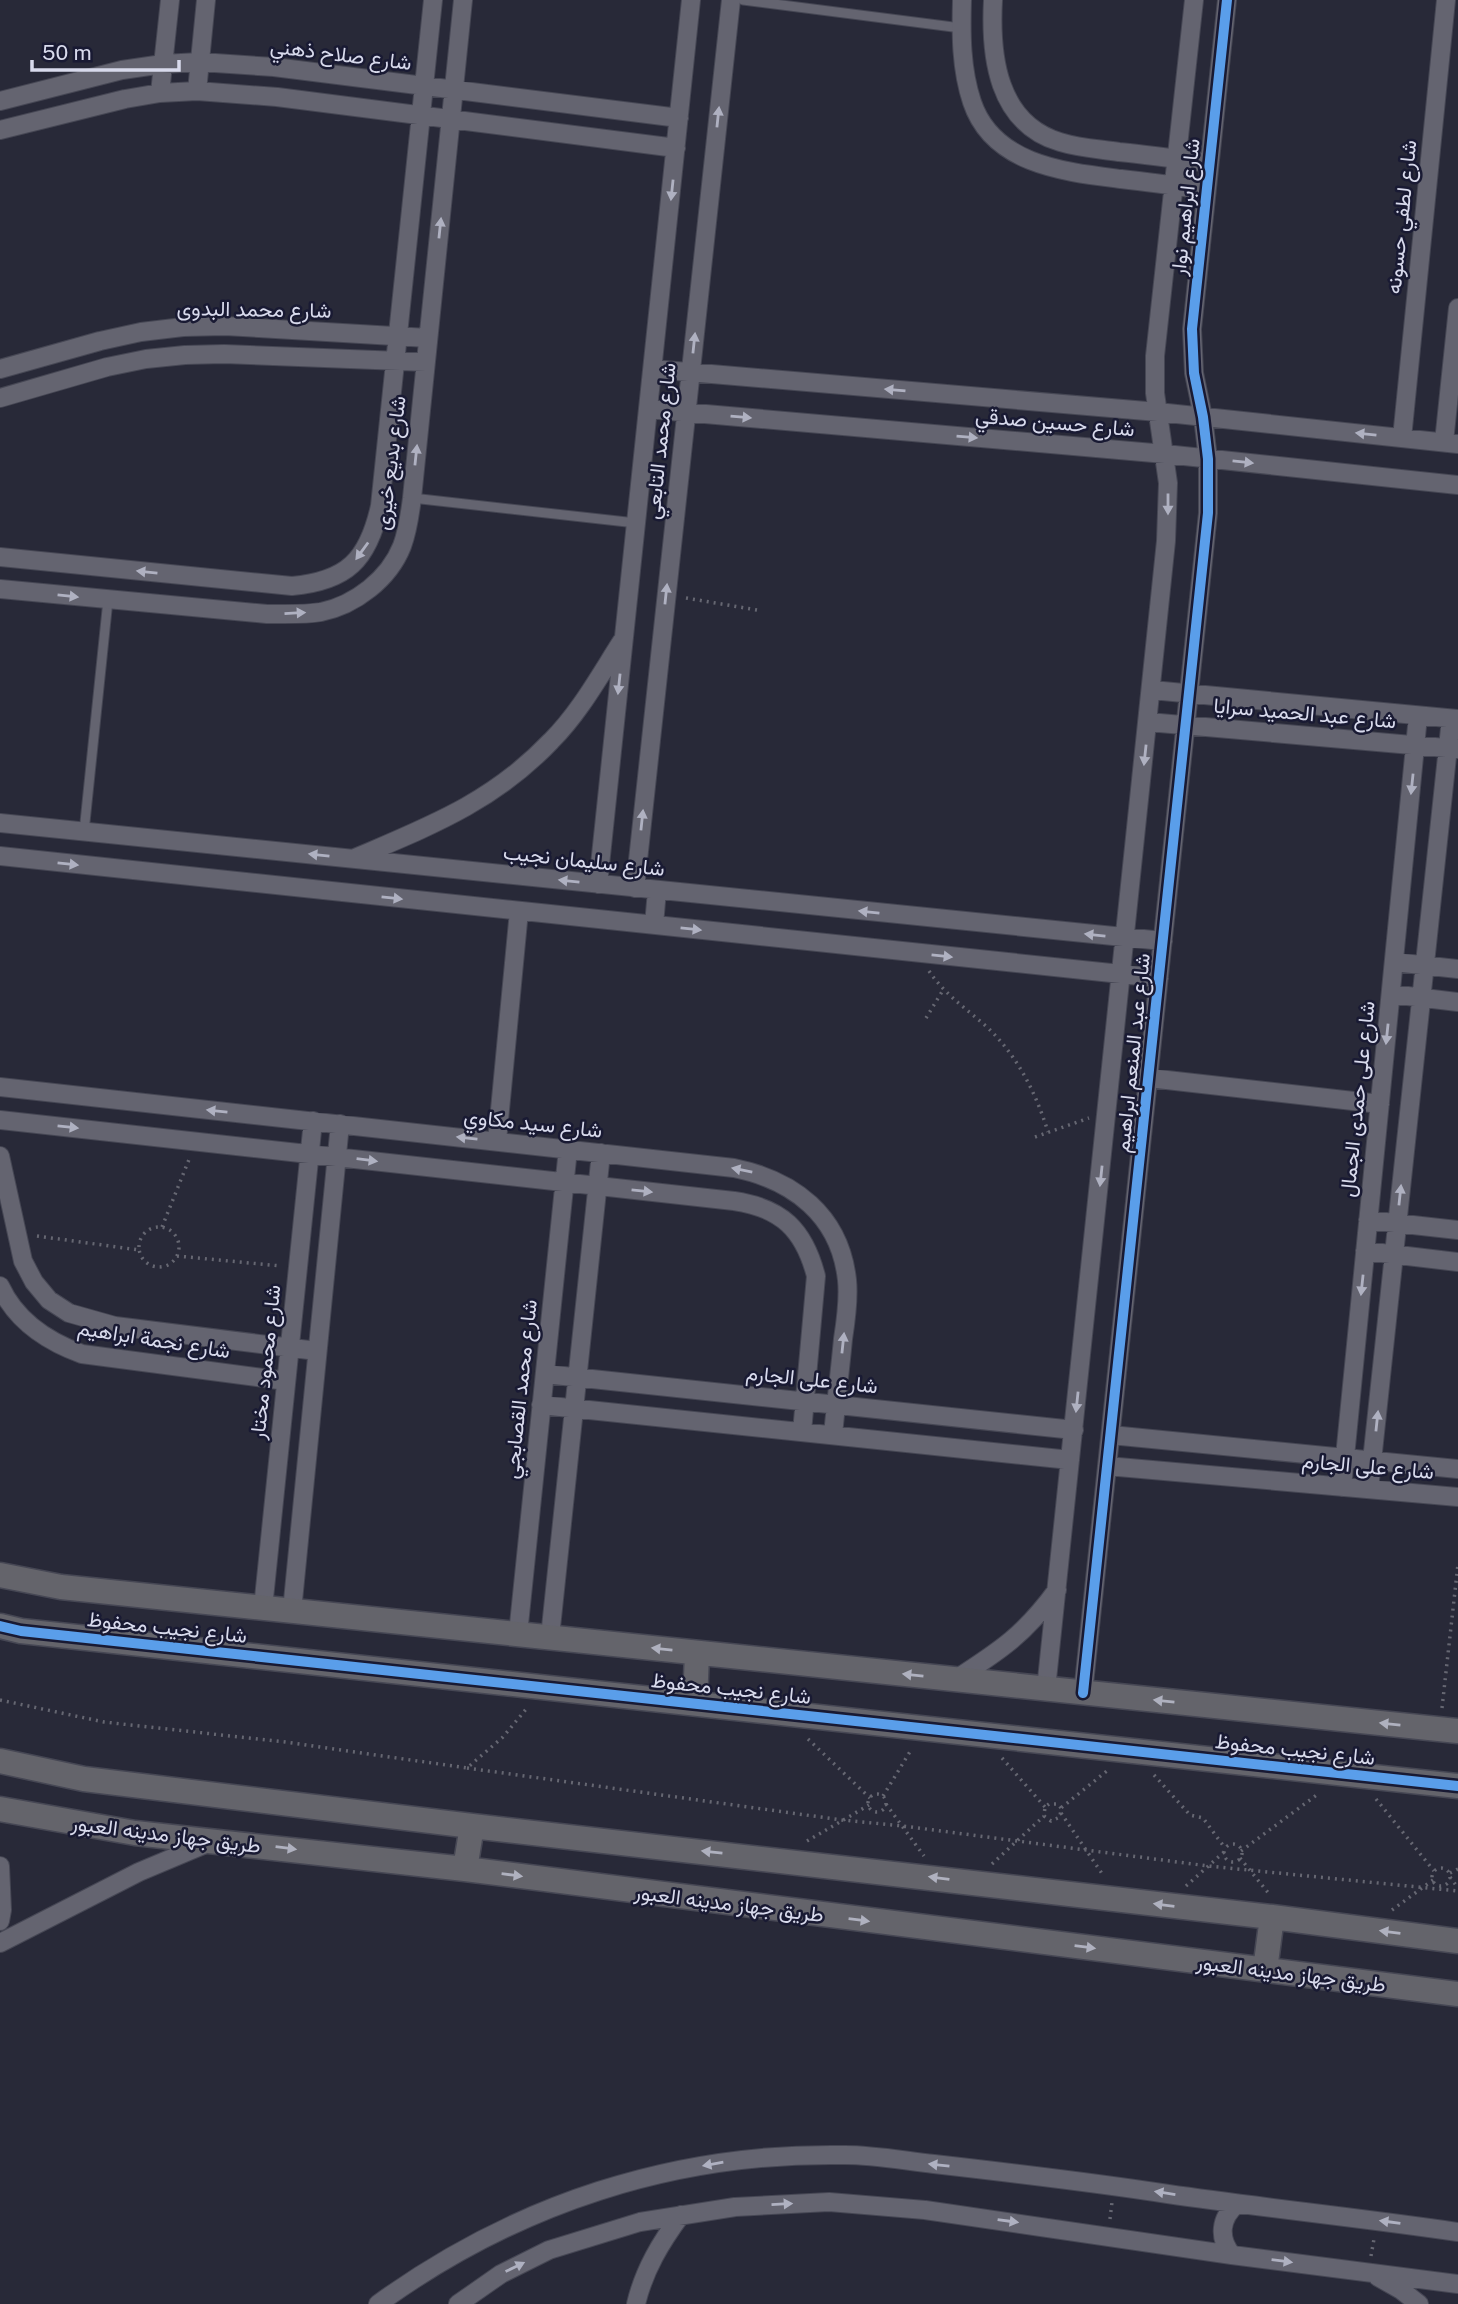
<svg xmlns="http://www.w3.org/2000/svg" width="1458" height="2304" font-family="'Public Sans',Vazirmatn,sans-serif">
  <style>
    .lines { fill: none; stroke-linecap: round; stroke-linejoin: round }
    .lane-casing { stroke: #464754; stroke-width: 11 }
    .street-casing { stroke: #464754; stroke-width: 20 }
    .secondary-casing { stroke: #464754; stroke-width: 27 }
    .path { stroke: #666772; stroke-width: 3.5; stroke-dasharray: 2 5; stroke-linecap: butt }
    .lane { stroke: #646470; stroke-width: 9 }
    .street { stroke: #646470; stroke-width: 18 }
    .secondary { stroke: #64646b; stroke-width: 24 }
    .cycleway-casing { stroke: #191a33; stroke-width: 15 }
    .cycleway { stroke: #5a9eea; stroke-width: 10 }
    .oneway { fill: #afb1c1 }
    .oneway2 { fill: #afb1bf }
    .labels { text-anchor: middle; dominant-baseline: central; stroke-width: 5; stroke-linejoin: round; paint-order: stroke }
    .street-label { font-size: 21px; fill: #d8daec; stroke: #191a33 }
  </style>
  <rect width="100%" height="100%" fill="#282938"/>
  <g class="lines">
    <g class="lane-casing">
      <path id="lane" d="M743,0L961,28
        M412,498L636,523
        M84,832L108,600"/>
    </g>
    <g class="street-casing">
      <path id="street" d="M962,0C961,34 961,69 972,102C993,165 1065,172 1121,179C1149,182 1178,186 1206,190
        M993,0C990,56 997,123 1060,142C1079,148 1099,149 1119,152C1149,155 1179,159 1209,163
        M197,91L206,0
        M160,93L170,0
        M0,101L122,70L163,64L200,62L274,67L679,118
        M0,130L125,99L160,93L197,91L277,97L676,148
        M0,369L100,341L141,332L183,327L225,326L428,338
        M653,369L1158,412L1458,444
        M0,398L107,367L146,359L185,355L224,354L426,362
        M648,409L1165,454L1458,485
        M1402,438L1446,0
        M1444,442L1458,308
        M0,557L292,586C347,581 368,560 380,506L433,0
        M0,589L267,614C284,614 303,615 321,612C355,605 389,579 402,546C408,530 410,514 412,498L463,0
        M1152,690L1458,719
        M1148,722L1458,749
        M0,823L1163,941
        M0,856L1159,978
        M355,858C430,826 493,802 551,741C580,712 600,675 622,641
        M598,884L691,0
        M635,888L731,0
        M654,925L657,890
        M1394,962L1458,969
        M1391,994L1458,1002
        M1149,1078L1380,1104
        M0,1087L734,1168C793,1180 840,1215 847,1280C849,1299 846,1320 843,1339C840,1371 836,1403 833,1435
        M0,1120L734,1201C782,1208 804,1230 816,1276L802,1432
        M497,1141L519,911
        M0,1156L23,1261L34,1282L49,1300L69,1313L115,1326L317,1351
        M1368,1220L1458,1230
        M1365,1251L1458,1262
        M0,1286C16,1321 46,1341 82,1354L286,1381
        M545,1374L1074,1430
        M541,1405L1070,1460
        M1111,1435L1458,1469
        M1107,1466L1458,1497
        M1342,1487L1418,716
        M1369,1489L1451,719
        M263,1608L313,1121
        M292,1611L340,1124
        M518,1634L568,1149
        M550,1637L601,1153
        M956,1679C1001,1650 1025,1634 1057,1590
        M1046,1689L1166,541L1168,483L1155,393V356L1194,0
        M1083,1693L1208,513V459L1203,417L1194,373L1192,329L1227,0
        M0,1866L2,1910L0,1921
        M0,1943L139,1872L208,1843
        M1232,2255C1218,2238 1220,2218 1237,2204
        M1378,2277L1401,2290L1419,2304
        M378,2304C516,2204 674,2152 845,2155C875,2155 905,2161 934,2164C1013,2173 1091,2182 1168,2194C1265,2208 1362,2218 1458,2232
        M458,2304L501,2274L549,2250L640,2222L735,2207L829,2202L925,2210L1232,2255L1458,2284
        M636,2304C644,2270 661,2242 681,2215"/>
    </g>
    <g class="secondary-casing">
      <path id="secondary" d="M0,1575L61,1587L1458,1731
        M0,1626L21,1631L77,1637L1458,1786
        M695,1703L697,1653
        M0,1761L84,1779L472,1826L1272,1917L1458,1941
        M0,1809L135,1833L465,1869L1458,1994
        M465,1869L472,1826
        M1265,1970L1272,1917"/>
    </g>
    <path class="path" d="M686,598L757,610
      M929,971C945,995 967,1009 988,1028C1018,1057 1036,1093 1048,1132
      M926,1018L943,990
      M1035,1137L1089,1118
      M162,1227L190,1157
      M139 1247a20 20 0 1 1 40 0a20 20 0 1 1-40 0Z
      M37,1236L139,1250
      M177,1256L281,1266
      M0,1700L104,1722L285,1742L467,1768L503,1737L527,1708
      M1442,1708L1458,1564
      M808,1739L870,1798
      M1002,1758L1045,1807
      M467,1768L842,1820L903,1826L1208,1866L1458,1891
      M1154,1775L1190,1815L1203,1818L1225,1848
      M868 1803a9 9 0 1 1 18 0a9 9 0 1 1-18 0Z
      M883,1796L911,1750
      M1376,1799L1434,1871
      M886,1804L924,1856
      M1061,1808L1058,1804H1049L1045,1807L1044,1816L1051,1821L1060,1817L1061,1808L1108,1770
      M1061,1813L1103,1875
      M807,1841L869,1805
      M1224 1853a9 9 0 1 1 18 0a9 9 0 1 1-18 0Z
      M1241,1851L1318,1794
      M1240,1858L1270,1895
      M992,1864L1044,1816
      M1432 1877a9 9 0 1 1 18 0a9 9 0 1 1-18 0Z
      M1450,1873L1458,1869
      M1450,1877L1458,1888
      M1186,1886L1224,1852
      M1392,1910L1433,1880
      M1110,2219L1112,2202
      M1371,2256L1374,2239"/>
    <use href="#lane" class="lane"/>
    <use href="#street" class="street"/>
    <use href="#secondary" class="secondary"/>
    <g class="cycleway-casing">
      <path id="cycleway" d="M0,1626L21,1631L77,1637L1458,1786
        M1083,1693L1208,513V459L1203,417L1194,373L1192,329L1227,0"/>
    </g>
    <use href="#cycleway" class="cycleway"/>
  </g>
  <defs><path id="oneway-solid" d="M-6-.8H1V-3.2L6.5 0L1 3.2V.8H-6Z" transform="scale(1.75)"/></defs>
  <g class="oneway">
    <use href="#oneway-solid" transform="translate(718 117) rotate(-84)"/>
    <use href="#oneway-solid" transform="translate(672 190) rotate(96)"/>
    <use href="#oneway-solid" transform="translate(440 228) rotate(-84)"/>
    <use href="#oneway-solid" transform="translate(694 343) rotate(-84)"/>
    <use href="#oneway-solid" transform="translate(895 390) rotate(-175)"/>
    <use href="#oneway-solid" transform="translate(741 417) rotate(5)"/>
    <use href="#oneway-solid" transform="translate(1366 434) rotate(-174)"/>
    <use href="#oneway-solid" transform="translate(967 437) rotate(5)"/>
    <use href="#oneway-solid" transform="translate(416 455) rotate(-84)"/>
    <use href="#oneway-solid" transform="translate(1243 462) rotate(6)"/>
    <use href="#oneway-solid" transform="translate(1168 504) rotate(90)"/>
    <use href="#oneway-solid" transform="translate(362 551) rotate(126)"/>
    <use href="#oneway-solid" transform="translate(147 572) rotate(-174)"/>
    <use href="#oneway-solid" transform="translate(666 594) rotate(-84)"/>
    <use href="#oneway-solid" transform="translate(68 596) rotate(6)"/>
    <use href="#oneway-solid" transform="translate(295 613) rotate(-3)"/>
    <use href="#oneway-solid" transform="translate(619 684) rotate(96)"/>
    <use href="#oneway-solid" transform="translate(1145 755) rotate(96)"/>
    <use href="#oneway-solid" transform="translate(1412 784) rotate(96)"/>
    <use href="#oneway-solid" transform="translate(642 820) rotate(-84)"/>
    <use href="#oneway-solid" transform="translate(319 855) rotate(-174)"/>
    <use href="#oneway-solid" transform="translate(68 864) rotate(6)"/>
    <use href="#oneway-solid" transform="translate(569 881) rotate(-174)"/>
    <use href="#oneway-solid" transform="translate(392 898) rotate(6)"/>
    <use href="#oneway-solid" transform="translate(869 912) rotate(-174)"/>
    <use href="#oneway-solid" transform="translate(691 929) rotate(6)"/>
    <use href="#oneway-solid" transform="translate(1095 935) rotate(-174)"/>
    <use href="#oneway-solid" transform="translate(942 956) rotate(6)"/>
    <use href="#oneway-solid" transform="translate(1387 1034) rotate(96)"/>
    <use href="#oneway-solid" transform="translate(217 1111) rotate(-174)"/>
    <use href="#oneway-solid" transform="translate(68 1127) rotate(6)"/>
    <use href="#oneway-solid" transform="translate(467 1138) rotate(-174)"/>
    <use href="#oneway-solid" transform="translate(367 1160) rotate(7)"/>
    <use href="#oneway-solid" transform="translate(742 1170) rotate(-169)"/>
    <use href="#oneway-solid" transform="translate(1101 1176) rotate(96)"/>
    <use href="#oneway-solid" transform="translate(642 1191) rotate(6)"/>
    <use href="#oneway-solid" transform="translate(1400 1195) rotate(-84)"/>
    <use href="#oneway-solid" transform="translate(1362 1285) rotate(96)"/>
    <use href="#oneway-solid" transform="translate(843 1343) rotate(-84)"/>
    <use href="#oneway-solid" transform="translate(1077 1402) rotate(96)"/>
    <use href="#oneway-solid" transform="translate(1377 1421) rotate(-84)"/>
    <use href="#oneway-solid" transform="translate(713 2164) rotate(170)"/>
    <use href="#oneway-solid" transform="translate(939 2165) rotate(-174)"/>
    <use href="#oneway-solid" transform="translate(1165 2193) rotate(-171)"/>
    <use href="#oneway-solid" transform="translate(782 2204) rotate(-3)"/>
    <use href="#oneway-solid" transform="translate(1008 2221) rotate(8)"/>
    <use href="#oneway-solid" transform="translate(1390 2222) rotate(-172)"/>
    <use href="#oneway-solid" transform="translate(1282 2261) rotate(7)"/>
    <use href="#oneway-solid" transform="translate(515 2267) rotate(-26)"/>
  </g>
  <g class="oneway2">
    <use href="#oneway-solid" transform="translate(662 1649) rotate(-174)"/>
    <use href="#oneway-solid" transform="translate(913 1675) rotate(-174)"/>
    <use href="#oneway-solid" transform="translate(1164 1701) rotate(-174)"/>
    <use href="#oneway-solid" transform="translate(1390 1724) rotate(-174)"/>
    <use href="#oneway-solid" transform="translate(286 1848) rotate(7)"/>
    <use href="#oneway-solid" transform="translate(712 1852) rotate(-174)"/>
    <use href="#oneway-solid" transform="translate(512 1875) rotate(7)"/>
    <use href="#oneway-solid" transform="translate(939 1878) rotate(-173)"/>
    <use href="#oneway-solid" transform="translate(1164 1905) rotate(-173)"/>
    <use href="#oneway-solid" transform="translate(859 1920) rotate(7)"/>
    <use href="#oneway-solid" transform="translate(1390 1932) rotate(-173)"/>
    <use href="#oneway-solid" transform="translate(1085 1947) rotate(7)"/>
  </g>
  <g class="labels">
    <g class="street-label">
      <text transform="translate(341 54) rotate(7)">شارع صلاح ذهني</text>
      <text transform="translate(1185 207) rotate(-84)">شارع ابراهيم نوار</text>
      <text transform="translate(1401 217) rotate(-84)">شارع لطفي حسونه</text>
      <text transform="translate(254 309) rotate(1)">شارع محمد البدوى</text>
      <text transform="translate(1055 422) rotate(5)">شارع حسين صدقي</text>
      <text transform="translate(660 441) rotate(-84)">شارع محمد التابعي</text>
      <text transform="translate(390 463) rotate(-83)">شارع بديع خيرى</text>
      <text transform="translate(1305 713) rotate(5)">شارع عبد الحميد سرايا</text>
      <text transform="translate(584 860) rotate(6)">شارع سليمان نجيب</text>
      <text transform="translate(1132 1053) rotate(-84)">شارع عبد المنعم ابراهيم</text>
      <text transform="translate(1357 1099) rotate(-84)">شارع على حمدى الجمال</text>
      <text transform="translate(533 1123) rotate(6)">شارع سيد مكاوي</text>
      <text transform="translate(154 1339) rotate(9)">شارع نجمة ابراهيم</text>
      <text transform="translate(265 1362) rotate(-84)">شارع محمود مختار</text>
      <text transform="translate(812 1379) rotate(6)">شارع على الجارم</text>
      <text transform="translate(520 1389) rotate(-84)">شارع محمد القصابجي</text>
      <text transform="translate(1368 1466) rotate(5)">شارع على الجارم</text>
      <text transform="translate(167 1627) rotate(6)">شارع نجيب محفوظ</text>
      <text transform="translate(731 1688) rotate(6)">شارع نجيب محفوظ</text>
      <text transform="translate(1295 1749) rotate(6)">شارع نجيب محفوظ</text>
      <text transform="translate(166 1834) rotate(7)">طريق جهاز مدينه العبور</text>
      <text transform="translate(729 1903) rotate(7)">طريق جهاز مدينه العبور</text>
      <text transform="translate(1291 1973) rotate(7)">طريق جهاز مدينه العبور</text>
    </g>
  </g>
  <path d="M32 60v10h147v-10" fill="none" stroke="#d8daec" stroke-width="3.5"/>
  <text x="42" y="60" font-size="21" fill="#d8daec" stroke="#191a33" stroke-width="5" paint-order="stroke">50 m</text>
</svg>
